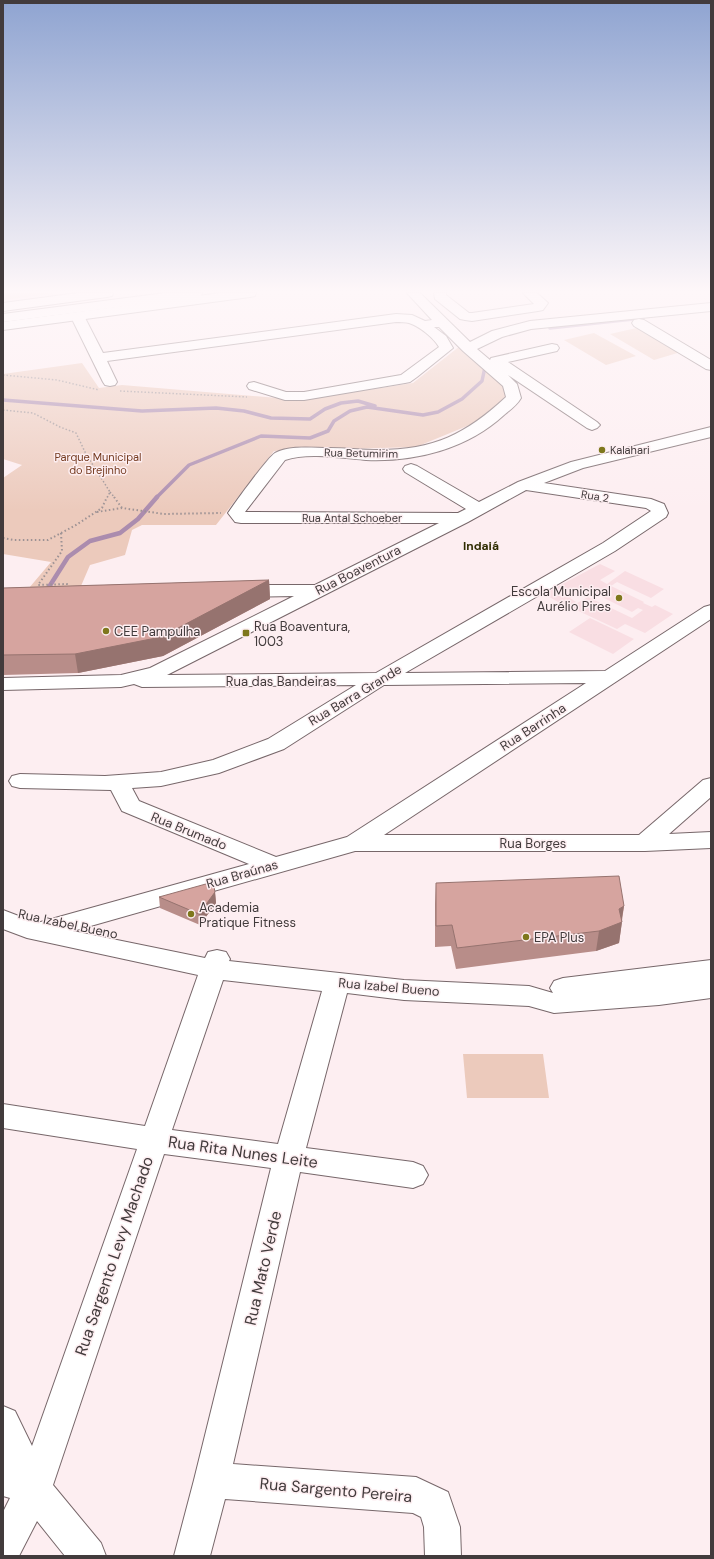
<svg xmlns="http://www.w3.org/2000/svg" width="714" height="1559" font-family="'DM Sans',sans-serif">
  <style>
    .built { fill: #f9dee3 }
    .green { fill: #eccabc }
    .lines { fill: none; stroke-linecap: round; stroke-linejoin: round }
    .stream-far1 { stroke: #ab8cae; stroke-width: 3.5 }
    .stream { stroke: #ab8cae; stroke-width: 4.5 }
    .minor-casing { stroke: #77676a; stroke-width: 2 }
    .highway-casing { stroke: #77676a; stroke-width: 2 }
    .path-far1 { stroke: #9d9294; stroke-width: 1.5; stroke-dasharray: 1.5 2; stroke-linecap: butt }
    .path { stroke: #9d9294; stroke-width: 2; stroke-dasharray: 1.5 2.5; stroke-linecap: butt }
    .minor { fill: #fff; fill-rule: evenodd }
    .highway { fill: #fff; fill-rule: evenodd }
    .wall { fill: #b88d89 }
    .shaded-wall { fill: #96736f }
    .building { fill: #d6a49f; stroke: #96736f }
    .poi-dot { fill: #7e771c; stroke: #fdeef1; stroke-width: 1.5 }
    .labels { text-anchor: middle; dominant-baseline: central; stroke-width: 3; stroke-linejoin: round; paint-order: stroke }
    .far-poi-label { font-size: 11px; fill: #423b3c; stroke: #fdeef1; text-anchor: start }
    .far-street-label { font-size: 11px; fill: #423b3c; stroke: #fdeef1 }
    .far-park-label { font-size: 11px; fill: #743a1f; stroke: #fdeef1 }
    .far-neighbourhood-label { font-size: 12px; font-weight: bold; fill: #2f2c01; stroke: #fdeef1 }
    .street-label { font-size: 13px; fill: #423b3c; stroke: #fdeef1 }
    .poi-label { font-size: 13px; fill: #423b3c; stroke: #fdeef1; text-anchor: start }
    .near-street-label { font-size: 16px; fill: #423b3c; stroke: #fdeef1 }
  </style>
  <rect width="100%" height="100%" fill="#fdeef1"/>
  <path class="built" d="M3,293H85L3,304Z
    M600,564L615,571L600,580L607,584L625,571L664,589L651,598L617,582L611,586L644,602L643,603L652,607L655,605L673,614L645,633L625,624L617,629L570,607L588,597L632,618L643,610L638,608L632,612L586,589L570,598L576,602L567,607L544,594Z
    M590,618L634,639L613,654L569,632Z"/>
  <path class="green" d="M3,293H55L3,300Z
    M641,327L684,351L654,360L610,334Z
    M594,333L636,356L606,365L564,340Z
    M460,346L477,359L507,390L505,399L472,424L416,447L274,451L216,525H142L132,530L125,555L90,565L81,586L29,588L51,562L3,554V478L22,465L3,459V374L82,363L99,388L122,385L302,400L413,383Z
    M463,1054H543L549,1098H467Z"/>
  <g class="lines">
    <path class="stream-far1" d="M550,328L643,318
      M3,400L142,411L216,408L244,411L271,418L310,419L325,409L341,403L358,401L375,406
      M156,498L189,465L261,436L310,438L328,431L334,421L350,411L367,407L423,415L438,412L462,399L482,381L485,367"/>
    <path class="stream" d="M49,587L68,557L90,541L120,533L138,519L157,497"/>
    <g class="minor-casing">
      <path id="minor" d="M165,293H202L201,296L196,297L3,322V314Z
        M407,293H420L470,342L492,331L530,321L711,303V311L531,329L502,337L477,349L490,360L491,358L552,344L557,345L559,348L557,351L508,362L597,422L600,425L597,428L592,430L587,428L508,375L517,384L521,398C517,405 510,410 504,415C467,449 416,462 366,460C342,458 307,452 285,460L245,512L458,513L466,509L405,472L403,469L405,466L411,464L417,466L479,502L518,482L571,462L711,427V437L583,468L544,483L651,499L664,504L668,513L666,517L615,551L405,673L605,671L704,607L711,605V619L384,835H639L703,780L711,778V797L669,834L711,832V848L645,851H355L73,931L205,958L208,952L217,950L226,952L230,959L229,961L404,980L529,986L553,993L550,988L554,981L563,978L711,960V998L659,1005L554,1013L529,1006L404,1000L347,993L306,1148L413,1162L423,1166L428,1175L423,1184L413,1188L300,1172L233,1464L416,1477L448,1492L460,1527L461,1556H425L424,1527L421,1517L413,1513L225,1499L210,1556H174L194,1480L271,1168L164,1154L53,1485L101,1543L106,1556H65L37,1521L19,1556H3V1512L10,1498L3,1496V1406L15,1411L32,1446L137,1149L3,1128V1104L145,1126L198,975L27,938L3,929V910L37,923L249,864L122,811L111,790L20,788L12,786L9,781L12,776L20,774L105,776L161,772L213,760L268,739L356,685L142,687L134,684L121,687L3,690V678L121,675L150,668L294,596L239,597L232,595L230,591L232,587L239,585H315L439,523H241L235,522L228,513C234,504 268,457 275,453C290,445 312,448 329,448C345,448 361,450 378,450C434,450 466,434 506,397L503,386L463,351L439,327H434L446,336L453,348L417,377L410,382L405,383L304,400H285L249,389L247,386L249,383L254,382L286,392H304L401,375L439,347C434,338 419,326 409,323C405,322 400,322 396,322L107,361L117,382L115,385L110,386L105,385L103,382L71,317L73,314H83L103,353L396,314L412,315L425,321L432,320ZM526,490L646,508L651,511L603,543L376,673L167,675L468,522ZM586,683L347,837L276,857L139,801L132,788L161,786L219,773L284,749L384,685ZM223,980L322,991L278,1144L172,1130Z
        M434,293H446V295L469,313H472L534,304L523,293H537L548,303L543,310L538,311L472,321L465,320L460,319L435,299Z
        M639,319L644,320L711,360V370L706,369L634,326L632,323L634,320Z"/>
    </g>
    <g class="highway-casing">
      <path id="highway" d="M78,293H113L112,296L107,297L3,311V303Z
        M220,293H256L255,296L250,297L3,330V322Z"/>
    </g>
    <path class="path-far1" d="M3,375L57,380L99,390
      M120,391L247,397
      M3,410L33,413L60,427L76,433L86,454L110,492L107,498
      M110,492L115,498"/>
    <path class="path" d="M114,497L122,508
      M97,512L122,508L164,514L221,513
      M61,533L62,551L38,585L67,584V588
      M3,538L14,540H48L76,525L102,508L107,497"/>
    <use href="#minor" class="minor"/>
    <use href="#highway" class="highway"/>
  </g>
  <path class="wall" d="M269,580L270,599L163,656L78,673L3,675V588Z
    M436,883L624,906L619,943L596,951L456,969L451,946L435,947V904Z
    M215,892L216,903L200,925L160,908L159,897Z"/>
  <path class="shaded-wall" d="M269,580L270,599L163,656L78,673L75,654Z
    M215,892L216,903L200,925L199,914Z
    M624,906L621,923L622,922L619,943L596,951L599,931L619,909Z"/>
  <path class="building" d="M269,580L161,637L75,654L3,655V588Z
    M619,876L624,906L619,909L622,922L599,931L457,948L452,925L436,926V883Z
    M213,882L215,892L199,914L159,897Z"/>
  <linearGradient id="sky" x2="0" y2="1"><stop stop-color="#8fa4d1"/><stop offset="0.57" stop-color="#fef7f9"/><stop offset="1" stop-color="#fef7f9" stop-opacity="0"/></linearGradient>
  <rect width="714" height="511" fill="url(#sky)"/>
  <g class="poi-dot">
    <circle cx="602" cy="450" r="4"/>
    <circle cx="619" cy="598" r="4"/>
    <circle cx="106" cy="631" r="4"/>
    <rect x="242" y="629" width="8" height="8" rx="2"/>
    <circle cx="191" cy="914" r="4"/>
    <circle cx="526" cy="937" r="4"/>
  </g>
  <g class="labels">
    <g class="far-poi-label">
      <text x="610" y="450">Kalahari</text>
    </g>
    <g class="far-street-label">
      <text transform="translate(361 453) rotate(1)">Rua Betumirim</text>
      <text transform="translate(595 496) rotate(9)">Rua 2</text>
      <text x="352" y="518">Rua Antal Schoeber</text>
    </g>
    <g class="far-park-label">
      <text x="98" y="457">Parque Municipal<tspan x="98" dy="13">do Brejinho</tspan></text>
    </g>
    <g class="far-neighbourhood-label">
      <text x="481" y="546">Indaiá</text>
    </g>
    <g class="street-label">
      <text transform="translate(358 570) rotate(-27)">Rua Boaventura</text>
      <text x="281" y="681">Rua das Bandeiras</text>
      <text transform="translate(355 695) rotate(-31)">Rua Barra Grande</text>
      <text transform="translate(533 727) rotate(-33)">Rua Barrinha</text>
      <text transform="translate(189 831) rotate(22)">Rua Brumado</text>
      <text x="533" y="843">Rua Borges</text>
      <text transform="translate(242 874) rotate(-16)">Rua Braúnas</text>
      <text transform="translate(68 924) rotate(12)">Rua Izabel Bueno</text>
      <text transform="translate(389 987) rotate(5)">Rua Izabel Bueno</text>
    </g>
    <g class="poi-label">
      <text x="611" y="591" text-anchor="end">Escola Municipal<tspan x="611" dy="15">Aurélio Pires</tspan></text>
      <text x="254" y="626">Rua Boaventura,<tspan x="254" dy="15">1003</tspan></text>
      <text x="114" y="631">CEE Pampulha</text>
      <text x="199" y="907">Academia<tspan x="199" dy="15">Pratique Fitness</tspan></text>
      <text x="534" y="937">EPA Plus</text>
    </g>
    <g class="near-street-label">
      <text transform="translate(243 1152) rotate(8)">Rua Rita Nunes Leite</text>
      <text transform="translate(114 1256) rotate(-71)">Rua Sargento Levy Machado</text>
      <text transform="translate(263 1268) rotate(-77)">Rua Mato Verde</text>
      <text transform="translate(336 1490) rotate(5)">Rua Sargento Pereira</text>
    </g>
  </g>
  <rect width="714" height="1559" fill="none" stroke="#423b3c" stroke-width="8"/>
</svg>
